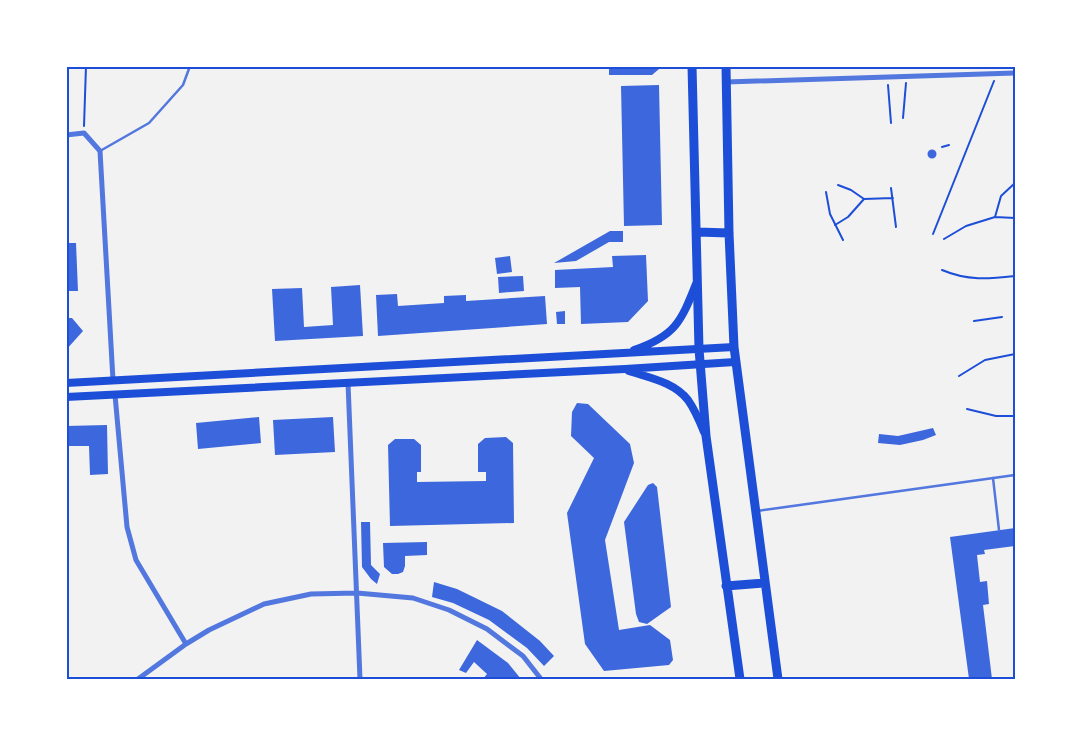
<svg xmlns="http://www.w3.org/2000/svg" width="1081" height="745" font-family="Commissioner,sans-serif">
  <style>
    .building { fill: #3d67dc }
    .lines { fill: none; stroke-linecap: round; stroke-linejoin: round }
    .path { stroke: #1d4ed8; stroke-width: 2 }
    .service { stroke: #5277de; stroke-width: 2.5 }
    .minor { stroke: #5277de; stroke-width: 5 }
    .secondary { stroke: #1d4ed8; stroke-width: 8 }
    .primary { stroke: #1d4ed8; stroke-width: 9 }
    .neatline { fill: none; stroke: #1d4ed8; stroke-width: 2 }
  </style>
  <rect width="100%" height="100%" fill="#f2f2f2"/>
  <path class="building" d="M609,66H659V69L652,75H609Z
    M659,85L662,225L624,226L621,86Z
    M927.5 154a4.5 4.5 0 1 1 9 0a4.5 4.5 0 1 1-9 0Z
    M610,231H623V242H609L576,261L554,263Z
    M66,243H76L78,291H66Z
    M646,255L648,301L628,322L581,324L580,287L555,288V270L613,267L612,256Z
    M510,256L512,272L497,274L495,258Z
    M523,276L524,291L499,293L498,277Z
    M360,285L363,336L275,341L272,289L302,288L304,327L333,325L331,287Z
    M397,294L398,306L444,303V296L466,295V301L545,296L547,324L378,336L376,295Z
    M565,311V324H557L556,312Z
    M66,318H72L83,331L66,350Z
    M577,403L588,404L630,444L634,463L605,540L619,630L650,625L670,640L673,660L669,665L604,671L585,644L567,513L594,458L571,436L572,412Z
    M259,417L261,443L198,449L196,423Z
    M333,417L335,452L275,455L273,420Z
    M107,425L108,474L90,475L89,446H66V426Z
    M933,428L936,435L923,440L900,445L878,443L879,434L898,436Z
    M506,437L513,443L514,523L390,526L388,445L395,439H414L421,445V472H417V482L486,481V472H478V444L485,438Z
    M653,483L657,487L671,607L647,624L639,622L636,614L624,522L648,485Z
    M361,522H370L371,565L380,574L377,584L371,579L362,567Z
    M1015,528V546L984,550L985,554L977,555L980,582L987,581L989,604L983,605L992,679H969L950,537Z
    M427,542V555L405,556V566L403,572L398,574H392L384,567L383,543Z
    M434,582L457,589L502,611L540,641L554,656L544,666L527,648L489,620L453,603L432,597Z
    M477,640L508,663L521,679H483L487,674L474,662L466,673L459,670Z"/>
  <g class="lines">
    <path class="path" d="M888,85L891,123
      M903,118L906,83
      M84,126L86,66
      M942,147L949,145
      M838,185L851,190L864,199
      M891,188L896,227
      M826,192L830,214L843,240
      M995,217L1001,196L1015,183
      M835,225L848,217L864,199L893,198
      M933,234L994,81
      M944,239L966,226L995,217L1015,218
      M942,270C968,281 988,279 1015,276
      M974,321L1002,317
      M959,376L985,360L1015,354
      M967,409L996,416H1015"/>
    <path class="service" d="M100,151L149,123L183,85L190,66
      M993,478L999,530
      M757,511L1015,475"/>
    <path class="minor" d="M726,82L1015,73
      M66,135L84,133L100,151L113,380
      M348,383L360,679
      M115,395L127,527L136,560L186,644
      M138,679L186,644L209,630L264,604L311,594L357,593L413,598L449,610L487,629L523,656L541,679"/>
    <path class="secondary" d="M634,350C675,336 681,322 696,284
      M629,371C650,378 674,382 688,400C695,410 700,422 704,432
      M66,383L734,347
      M66,397L625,369L735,362"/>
    <path class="primary" d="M692,66L699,349L706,436L740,679
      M726,66L729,233L734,347L778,679
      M697,232L729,233
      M726,586L765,583"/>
  </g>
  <rect width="1081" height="745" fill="none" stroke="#ffffff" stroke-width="135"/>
  <rect x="68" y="68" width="946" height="610" class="neatline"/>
</svg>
